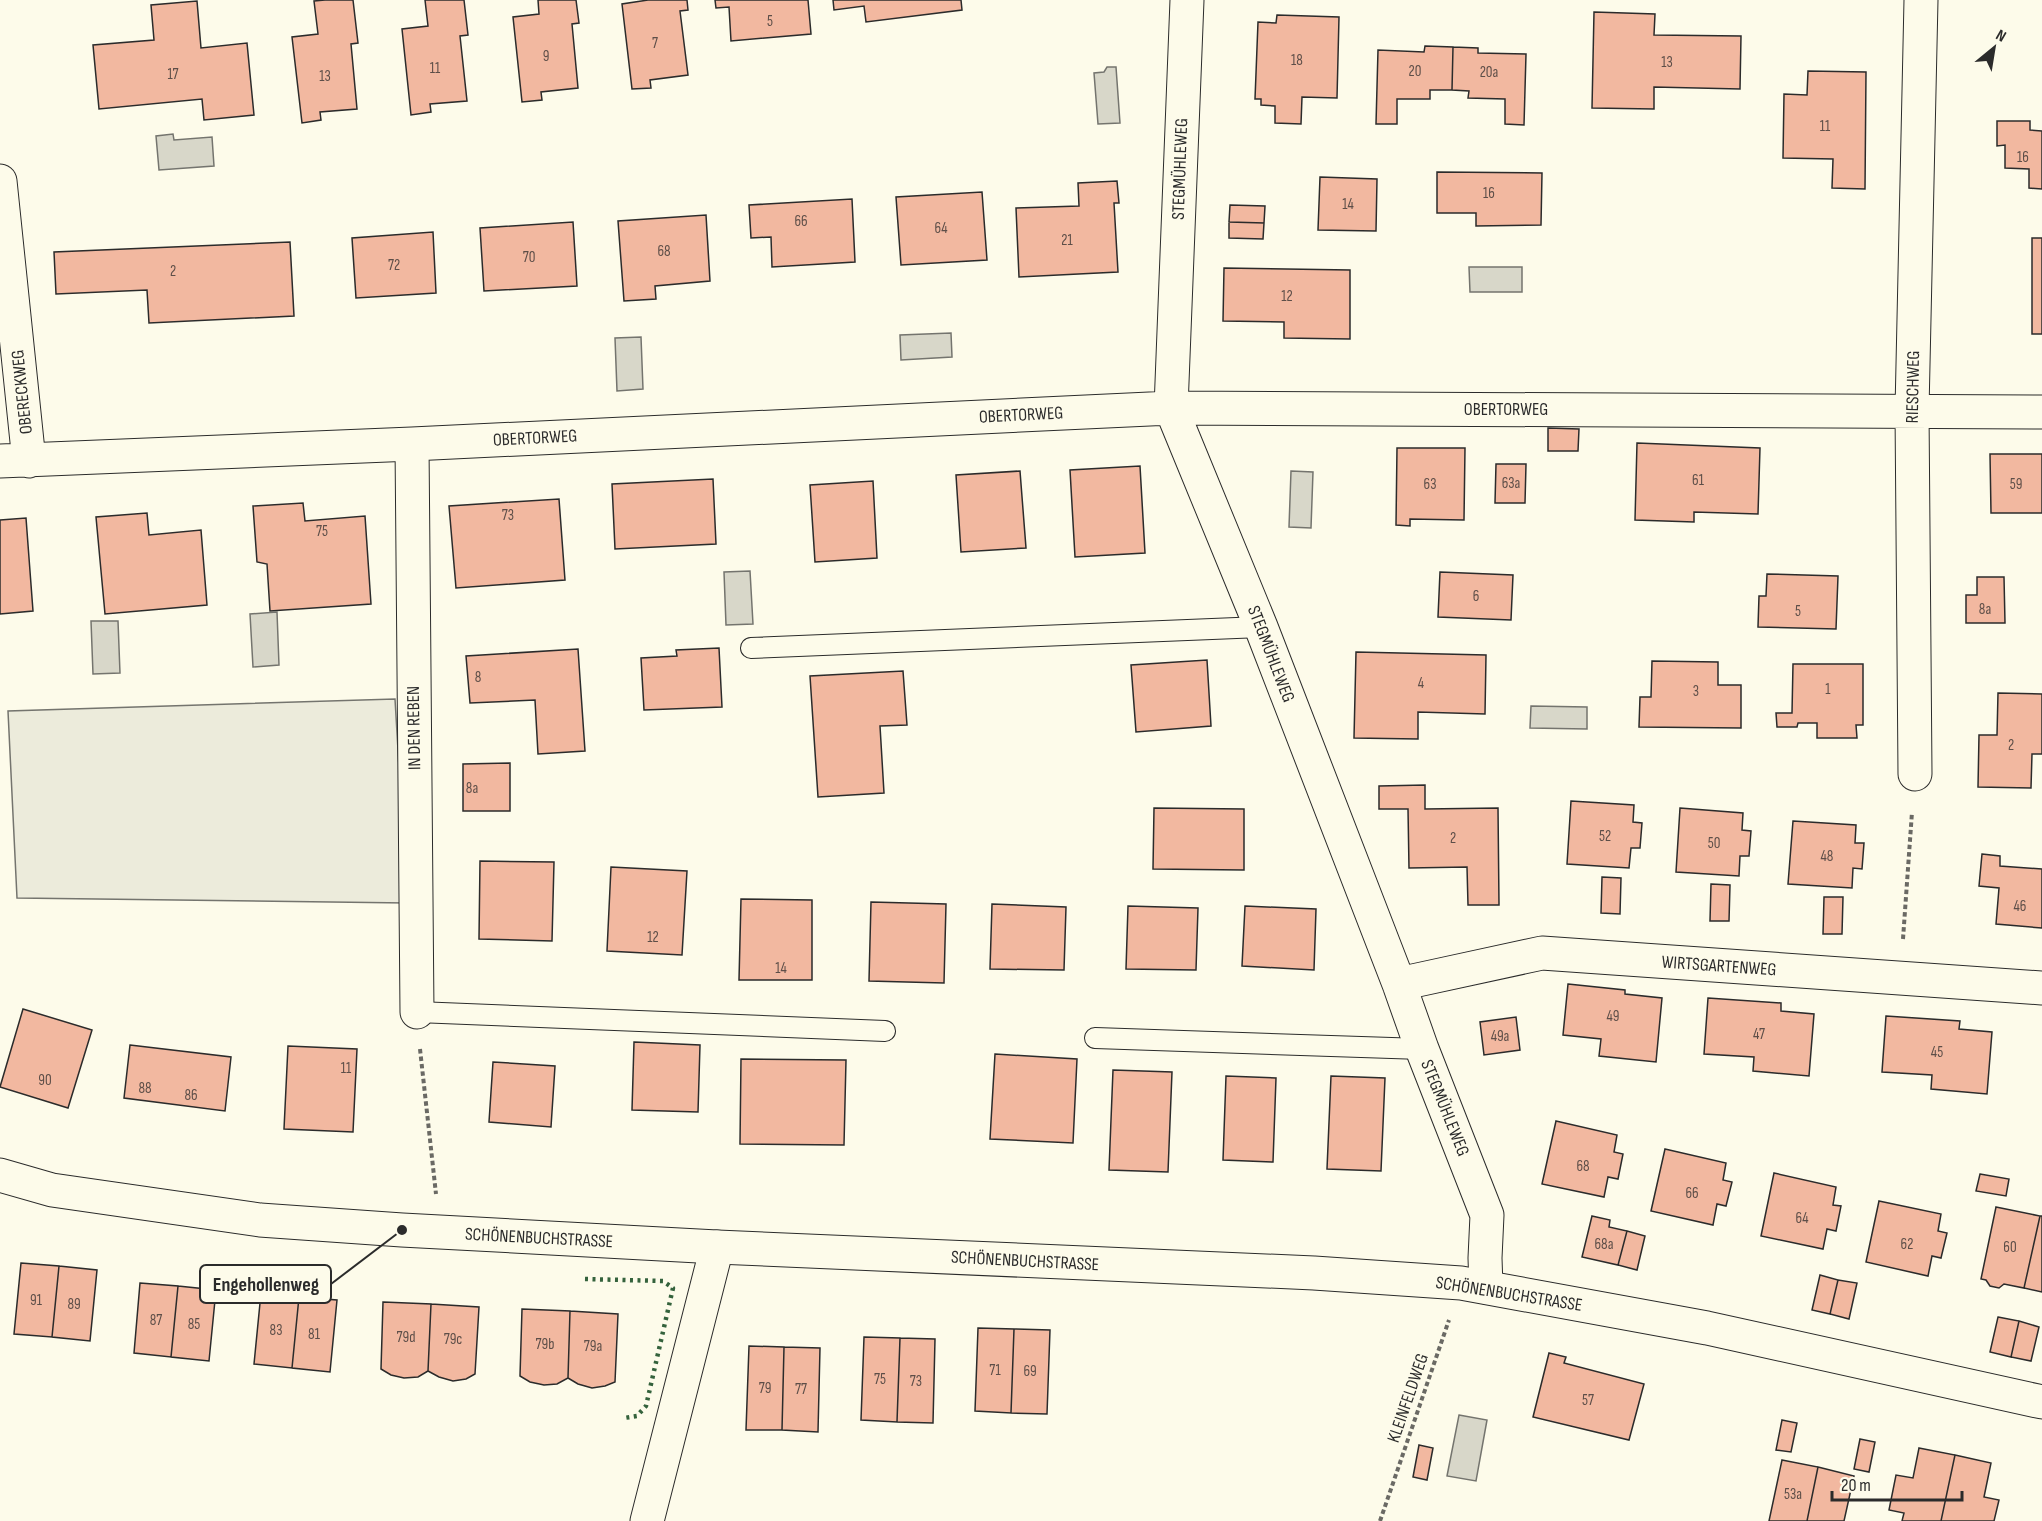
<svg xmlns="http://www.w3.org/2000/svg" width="2042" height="1521" font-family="'Sofia Sans Condensed',sans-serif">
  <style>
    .green { fill: #ecebdb; stroke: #74746e; stroke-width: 1.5 }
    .water { fill: #d8d7c9; stroke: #74746e; stroke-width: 1.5 }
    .building { fill: #f2b8a0; stroke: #2b2b2b; stroke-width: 1.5 }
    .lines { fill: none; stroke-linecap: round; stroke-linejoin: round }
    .lane-casing { stroke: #2b2b2b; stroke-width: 22 }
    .street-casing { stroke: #2b2b2b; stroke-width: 35 }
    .secondary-casing { stroke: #2b2b2b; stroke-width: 35 }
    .path { stroke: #6a6964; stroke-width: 4; stroke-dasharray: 4.5 3; stroke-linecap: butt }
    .lane { stroke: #fdfbea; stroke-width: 20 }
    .street { stroke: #fdfbea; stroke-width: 33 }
    .secondary { stroke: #fdfbea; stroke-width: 33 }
    .hedge { stroke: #34623c; stroke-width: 4.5; stroke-dasharray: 3 4.5; stroke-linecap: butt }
    .labels { text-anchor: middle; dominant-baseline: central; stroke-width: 4.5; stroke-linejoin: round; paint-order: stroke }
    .number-label { font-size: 15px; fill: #5d4e48 }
    .street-label { font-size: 18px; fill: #2b2b2b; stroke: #fdfbea }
    .leader { fill: none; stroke: #2b2b2b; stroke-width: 2 }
    .callout-dot { fill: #2b2b2b; stroke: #fdfbea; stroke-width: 2 }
    .callout { fill: #fdfbea; stroke: #2b2b2b; stroke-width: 2 }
    .callout-label { font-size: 20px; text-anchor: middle; font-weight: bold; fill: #2b2b2b }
  </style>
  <rect width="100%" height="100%" fill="#fdfbea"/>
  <path class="green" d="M395,699L407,903L17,898L8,711Z"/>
  <path class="water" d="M1107,67H1116L1120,123L1098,124L1094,73L1104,72Z
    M173,134L174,140L212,137L214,166L159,170L156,136Z
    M1469,267H1522V292H1470Z
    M951,333L952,357L901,360L900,335Z
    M641,337L643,389L617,391L615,338Z
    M1291,471L1313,472L1311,528L1289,527Z
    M750,571L753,624L726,625L724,572Z
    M277,612L279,665L253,667L250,614Z
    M91,621H118L120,673L93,674Z
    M1531,706L1587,707V729L1530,728Z
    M1459,1415L1487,1420L1476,1481L1447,1476Z"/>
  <path class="building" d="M325,0H353L358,43L351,44L357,109L320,112L321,120L302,123L292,37L318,34L314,1Z
    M425,0H464L468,35L460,36L467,101L430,104L431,112L411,115L402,29L428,26Z
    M538,0H576L579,23L572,24L578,88L541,92L542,100L522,102L513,17L539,14Z
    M648,0H687L688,10L680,11L688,75L650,80L651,88L632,89L622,4Z
    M715,0H808L811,34L731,41L729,7L716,8Z
    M833,0H961L962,10L866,22L864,6L834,10Z
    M197,1L201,48L247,43L254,115L204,120L202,99L99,109L93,45L154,40L151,5Z
    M1594,12L1655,14L1654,35L1741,36L1740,89L1654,87V109L1592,108Z
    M1277,15L1339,17L1337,98L1302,97L1301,124L1275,123V106L1261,105V99H1255L1258,22L1276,23Z
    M1425,46L1453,47L1452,90H1430V99H1397V124H1376L1378,50L1424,52Z
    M1453,47L1478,48V53L1526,54L1524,125L1505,124V99L1468,98L1469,91L1452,90Z
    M1808,71L1866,72L1865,189L1832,188L1833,159L1783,158L1784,94L1807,95Z
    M1997,121H2030V130L2042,131V189L2029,188V169L2005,168V145L1997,146Z
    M1437,172L1542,173L1541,225L1476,226V213H1437Z
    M1320,177L1377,179L1376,231L1318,230Z
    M1117,181L1119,203H1114L1118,272L1019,277L1016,208L1079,206L1078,183Z
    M982,192L987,260L901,265L896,197Z
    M852,199L855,262L772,267L771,237L751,238L749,205Z
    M1230,205L1265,206L1264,223L1229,222Z
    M706,215L710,281L655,286L656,299L624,301L618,221Z
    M573,222L577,286L484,291L480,228Z
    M1229,222L1264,223L1263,239L1229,238Z
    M433,232L436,293L356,298L352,238Z
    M2032,238H2042V334H2032Z
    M290,242L294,316L149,323L147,290L56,294L54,252Z
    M1224,268L1350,270V339L1284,338V322L1223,321Z
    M1548,428L1579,429L1578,451H1548Z
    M1637,443L1760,448L1758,514L1694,512V522L1635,520Z
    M1397,448H1465L1464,520L1410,519V526L1396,525Z
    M1990,454H2042V513H1991Z
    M1496,464H1526L1525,503H1495Z
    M1140,466L1145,553L1075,557L1070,470Z
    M1020,471L1026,548L961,552L956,475Z
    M713,479L716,544L615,549L612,484Z
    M873,481L877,558L815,562L810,485Z
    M559,499L565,580L456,588L449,506Z
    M303,503L305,521L365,516L371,604L270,611L267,564L257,562L253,506Z
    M147,513L149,535L201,530L207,605L105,614L96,517Z
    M26,518L33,611L0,614V520Z
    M1440,572L1513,575L1511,620L1438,617Z
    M1767,574L1838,576L1836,629L1758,627L1759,596H1766Z
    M1977,577H2004L2005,623H1966V595H1977Z
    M719,648L722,707L644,710L641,658L677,656L676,650Z
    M578,649L585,751L538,754L535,700L470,703L466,656Z
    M1356,652L1486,655L1485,714L1418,712V739L1354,738Z
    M1207,660L1211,726L1136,732L1131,665Z
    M1652,661L1718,662V685H1741V728L1639,727L1640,697H1651Z
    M1793,664H1863V725H1856L1857,738H1817V723H1798L1797,727H1777L1776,713H1792Z
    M903,671L907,725L880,726L884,793L818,797L810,676Z
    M1998,693L2042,694V754H2032L2031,788L1978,787L1979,735H1997Z
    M510,763V811H463V764Z
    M1425,785V809L1498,808L1499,905H1468L1467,867L1409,868L1408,809H1379V786Z
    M1571,801L1634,805L1633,822L1642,823L1640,848H1631L1629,868L1567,864Z
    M1154,808L1244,809V870L1153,869Z
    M1680,808L1743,813L1742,830L1751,831L1749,856H1740L1739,876L1676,872Z
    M1793,821L1856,825L1855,843H1864L1862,869L1853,868L1852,888L1788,884Z
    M1982,854L2000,856V866L2042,869V928L1996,924L1999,888L1979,886Z
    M480,861L554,862L552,941L479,939Z
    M611,867L687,871L682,955L607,951Z
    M1602,877L1621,878L1620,914L1601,913Z
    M1711,884L1730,885L1729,921H1710Z
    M1824,897H1843L1842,934H1823Z
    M741,899L812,900V980H739Z
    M871,902L946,904L944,983L869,981Z
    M992,904L1066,907L1064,970L990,969Z
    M1128,906L1198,908L1196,970L1126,969Z
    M1245,906L1316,909L1314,970L1242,966Z
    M1568,984L1625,990V994L1662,998L1656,1062L1599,1056L1601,1039L1563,1035Z
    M1708,998L1781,1003V1011L1814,1014L1809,1076L1753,1071L1754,1057L1704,1054Z
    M23,1009L92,1030L68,1108L0,1087Z
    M1886,1016L1960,1021L1959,1029L1992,1032L1987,1094L1931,1089L1932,1075L1882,1072Z
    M1516,1017L1520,1050L1484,1055L1480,1022Z
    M634,1042L700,1045L698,1112L632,1110Z
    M130,1045L231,1057L225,1111L124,1098Z
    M288,1046L357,1049L353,1132L284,1129Z
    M995,1054L1077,1059L1073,1143L990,1139Z
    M741,1059L846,1060L844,1145L740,1144Z
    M493,1062L555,1066L551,1127L489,1122Z
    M1113,1070L1172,1072L1168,1172L1109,1170Z
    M1226,1076L1276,1078L1273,1162L1223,1160Z
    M1331,1076L1385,1078L1381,1171L1327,1169Z
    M1556,1121L1617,1135L1614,1152L1623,1154L1618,1179L1608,1177L1604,1197L1542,1184Z
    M1665,1149L1726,1163L1723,1180L1732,1182L1726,1206L1717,1204L1713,1225L1651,1211Z
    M1774,1173L1836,1187L1833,1205L1841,1206L1836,1231L1827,1229L1823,1249L1761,1236Z
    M1980,1174L2009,1179L2006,1196L1976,1191Z
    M1879,1201L1941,1214L1938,1231L1947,1233L1941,1258L1932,1256L1928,1276L1866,1262Z
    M1996,1207L2040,1216L2024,1288L2004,1284L1999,1288L1990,1286L1986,1280L1981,1279Z
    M1592,1216L1610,1220L1609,1227L1627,1231L1618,1265L1582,1257Z
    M2040,1216H2042V1292L2024,1288Z
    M1627,1231L1645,1236L1637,1270L1618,1265Z
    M21,1263L59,1266L52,1337L14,1334Z
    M59,1266L97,1270L90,1341L52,1337Z
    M1820,1275L1838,1280L1830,1314L1812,1310Z
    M1838,1280L1857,1283L1849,1319L1830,1314Z
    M140,1283L178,1286L171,1357L134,1353Z
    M178,1286L216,1290L209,1361L171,1357Z
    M261,1293L299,1297L292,1368L254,1364Z
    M299,1297L337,1300L330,1372L292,1368Z
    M383,1302L431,1304L428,1371L418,1377L404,1378L391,1375L381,1369Z
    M431,1304L479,1307L475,1374L466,1379L453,1381L439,1377L428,1371Z
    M522,1309L570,1311L568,1378L557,1384L544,1385L530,1382L520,1376Z
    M570,1311L618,1314L615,1382L605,1386L592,1388L578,1384L568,1378Z
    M1998,1317L2019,1321L2011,1357L1990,1352Z
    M2019,1321L2039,1327L2031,1361L2011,1357Z
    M978,1328L1014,1329L1011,1413L975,1411Z
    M1014,1329L1050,1330L1047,1414L1011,1413Z
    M864,1337L900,1338L897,1422L861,1420Z
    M900,1338L935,1339L933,1423L897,1422Z
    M749,1346L784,1347L782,1430H746Z
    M784,1347L820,1348L818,1432L782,1430Z
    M1549,1353L1566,1357L1564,1363L1644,1384L1629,1440L1533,1417Z
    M1782,1420L1797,1423L1791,1452L1776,1450Z
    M1860,1439L1875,1442L1869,1472L1854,1469Z
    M1419,1445L1433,1448L1427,1480L1413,1477Z
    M1919,1448L1955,1455L1941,1521H1902L1904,1513L1889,1510L1896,1475L1913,1478Z
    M1955,1455L1991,1463L1984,1497L1999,1500L1994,1521H1941Z
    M1782,1460L1818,1467L1807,1521H1769Z
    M1818,1467L1854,1476L1844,1521H1807Z"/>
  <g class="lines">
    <g class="lane-casing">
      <path id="lane" d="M751,648L1261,627
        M417,1012L885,1031
        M1095,1038L1422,1049"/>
    </g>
    <g class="street-casing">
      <path id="street" d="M1187,0L1171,408L1261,627L1399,984L1422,1049L1487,1215L1485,1258L1486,1287
        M0,181L29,461
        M412,444L417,1012
        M0,461L412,444L1171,408L2042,412
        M1915,774L1912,410L1921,0
        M1399,984L1542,953L2042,988
        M647,1521L717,1247"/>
    </g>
    <g class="secondary-casing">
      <path id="secondary" d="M0,1175L52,1190L260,1220L402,1230L717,1247L1314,1273L1461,1283L1707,1328L2042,1402"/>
    </g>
    <path class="path" d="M1903,939L1912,812
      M420,1049L436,1194
      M1380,1521L1449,1320"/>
    <use href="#lane" class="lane"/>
    <use href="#street" class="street"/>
    <use href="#secondary" class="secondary"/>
    <path class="hedge" d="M585,1279L663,1281L673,1288L646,1406L637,1416L624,1418"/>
  </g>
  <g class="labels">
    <g class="number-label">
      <text x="770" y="21">5</text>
      <text x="655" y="43">7</text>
      <text x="546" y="56">9</text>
      <text x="1297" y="60">18</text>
      <text x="1667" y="62">13</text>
      <text x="435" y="68">11</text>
      <text x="1415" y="71">20</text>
      <text x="1489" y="72">20a</text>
      <text x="173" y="74">17</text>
      <text x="325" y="76">13</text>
      <text x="1825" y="126">11</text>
      <text x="2023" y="157">16</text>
      <text x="1489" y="193">16</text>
      <text x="1348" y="204">14</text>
      <text x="801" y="221">66</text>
      <text x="941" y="228">64</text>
      <text x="1067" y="240">21</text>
      <text x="664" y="251">68</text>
      <text x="529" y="257">70</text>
      <text x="394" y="265">72</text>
      <text x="173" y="271">2</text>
      <text x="1287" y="296">12</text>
      <text x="1698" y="480">61</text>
      <text x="1511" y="483">63a</text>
      <text x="1430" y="484">63</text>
      <text x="2016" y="484">59</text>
      <text x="508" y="515">73</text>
      <text x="322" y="531">75</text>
      <text x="1476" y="596">6</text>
      <text x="1985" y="609">8a</text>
      <text x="1798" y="611">5</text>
      <text x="478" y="677">8</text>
      <text x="1421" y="683">4</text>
      <text x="1828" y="689">1</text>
      <text x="1696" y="691">3</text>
      <text x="2011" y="745">2</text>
      <text x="472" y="788">8a</text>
      <text x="1605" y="836">52</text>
      <text x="1453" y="838">2</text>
      <text x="1714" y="843">50</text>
      <text x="1827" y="856">48</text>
      <text x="2020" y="906">46</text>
      <text x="653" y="937">12</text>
      <text x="781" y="968">14</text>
      <text x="1613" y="1016">49</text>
      <text x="1759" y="1034">47</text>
      <text x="1500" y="1036">49a</text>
      <text x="1937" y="1052">45</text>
      <text x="346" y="1068">11</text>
      <text x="45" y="1080">90</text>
      <text x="145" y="1088">88</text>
      <text x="191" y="1095">86</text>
      <text x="1583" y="1166">68</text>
      <text x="1692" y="1193">66</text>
      <text x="1802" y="1218">64</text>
      <text x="1604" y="1244">68a</text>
      <text x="1907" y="1244">62</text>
      <text x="2010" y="1247">60</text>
      <text x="36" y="1300">91</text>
      <text x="74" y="1304">89</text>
      <text x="156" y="1320">87</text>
      <text x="194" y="1324">85</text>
      <text x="276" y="1330">83</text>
      <text x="314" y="1334">81</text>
      <text x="406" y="1337">79d</text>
      <text x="453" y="1339">79c</text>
      <text x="545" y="1344">79b</text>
      <text x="593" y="1346">79a</text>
      <text x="995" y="1370">71</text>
      <text x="1030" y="1371">69</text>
      <text x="880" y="1379">75</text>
      <text x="916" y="1381">73</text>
      <text x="765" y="1388">79</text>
      <text x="801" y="1389">77</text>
      <text x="1588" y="1400">57</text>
      <text x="1793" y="1494">53a</text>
    </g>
    <g class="street-label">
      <text transform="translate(1180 169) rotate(-88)">STEGMÜHLEWEG</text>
      <text transform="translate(1913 387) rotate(-89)">RIESCHWEG</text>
      <text transform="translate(22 392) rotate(-96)">OBERECKWEG</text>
      <text x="1506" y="409">OBERTORWEG</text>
      <text transform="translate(1021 415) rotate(-3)">OBERTORWEG</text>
      <text transform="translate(535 438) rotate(-3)">OBERTORWEG</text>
      <text transform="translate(1271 654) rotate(69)">STEGMÜHLEWEG</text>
      <text transform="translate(414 728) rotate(-91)">IN DEN REBEN</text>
      <text transform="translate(1719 966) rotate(4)">WIRTSGARTENWEG</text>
      <text transform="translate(1445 1108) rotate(68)">STEGMÜHLEWEG</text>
      <text transform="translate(539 1238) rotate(3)">SCHÖNENBUCHSTRASSE</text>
      <text transform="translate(1025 1261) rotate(3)">SCHÖNENBUCHSTRASSE</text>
      <text transform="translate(1509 1294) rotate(9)">SCHÖNENBUCHSTRASSE</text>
      <text transform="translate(1408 1398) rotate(-71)">KLEINFELDWEG</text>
    </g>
  </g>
  <path class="leader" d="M402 1230L331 1284"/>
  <circle class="callout-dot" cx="402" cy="1230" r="6"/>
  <rect class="callout" x="200" y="1265" width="131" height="38" rx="6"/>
  <g class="callout-label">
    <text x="266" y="1291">Engehollenweg</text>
  </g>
  <g transform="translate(1994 48) rotate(30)" stroke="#fdfbea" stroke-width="4.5" paint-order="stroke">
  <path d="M0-4.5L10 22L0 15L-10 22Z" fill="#2b2b2b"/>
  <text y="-9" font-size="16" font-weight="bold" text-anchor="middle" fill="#2b2b2b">N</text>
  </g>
  <path d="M1832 1491v9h130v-9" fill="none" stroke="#2b2b2b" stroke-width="3"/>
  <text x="1841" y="1491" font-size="18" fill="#2b2b2b" stroke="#fdfbea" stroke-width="4.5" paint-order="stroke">20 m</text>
</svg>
